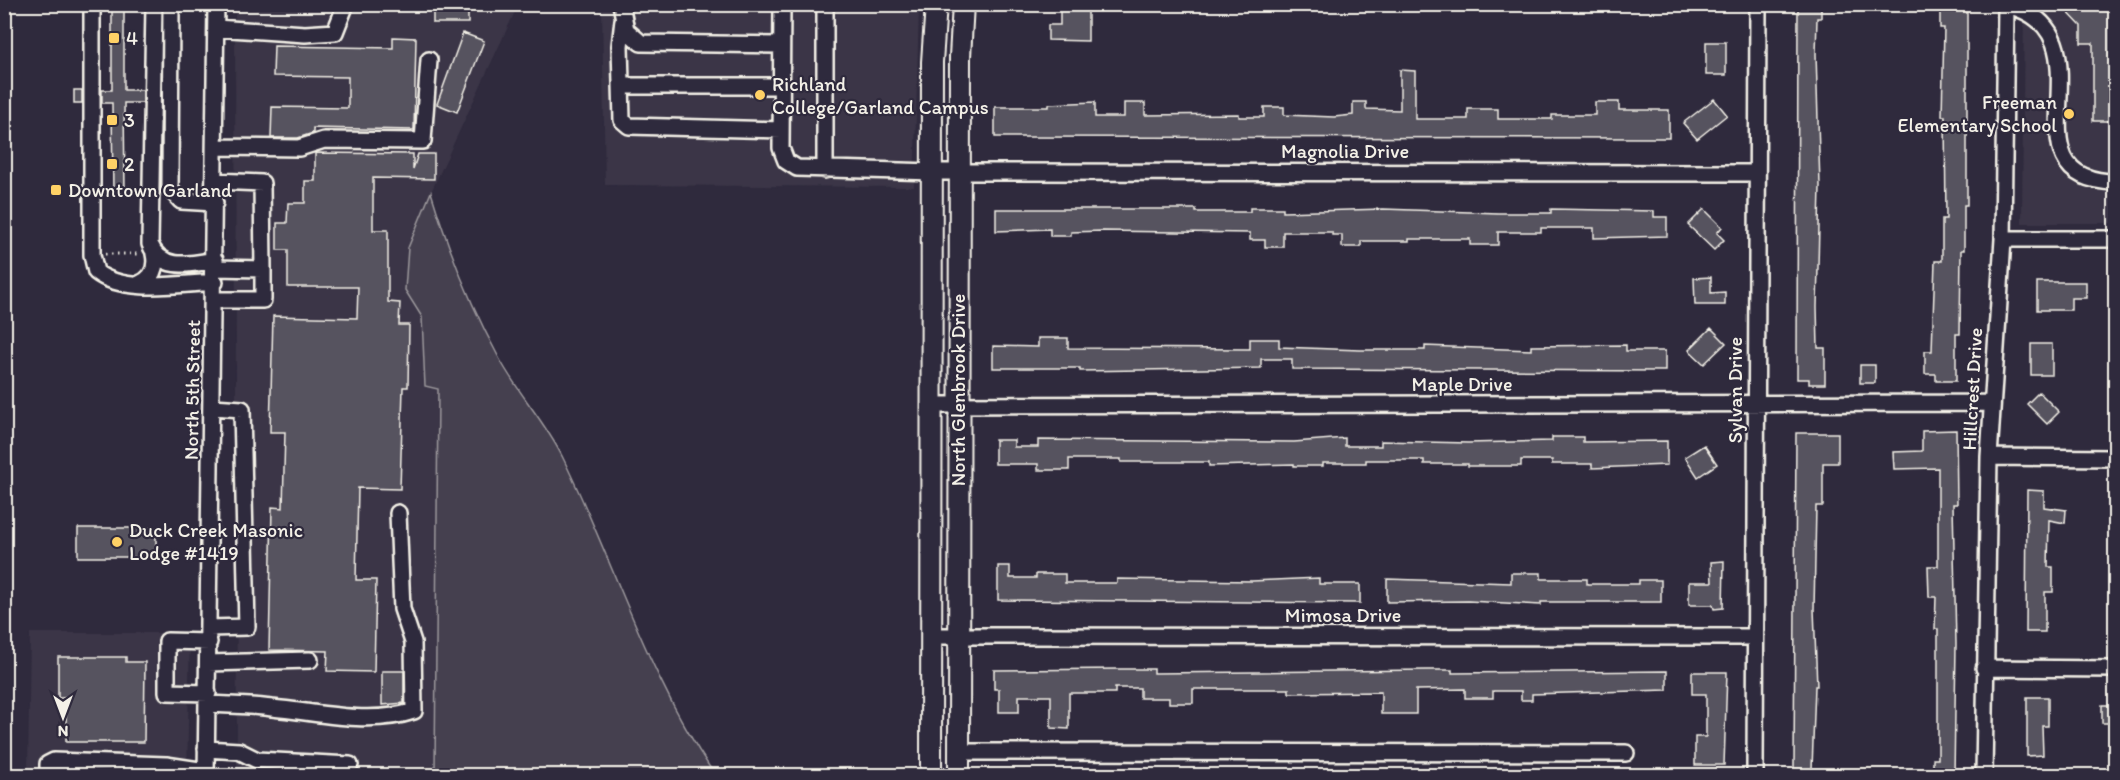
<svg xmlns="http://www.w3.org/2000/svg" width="2120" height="780" font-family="Itim,sans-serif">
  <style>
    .built { fill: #3b3647 }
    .green { fill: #454050; stroke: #9c989c; stroke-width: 1.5 }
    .building { fill: #56525f; stroke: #f4f1e8; stroke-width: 1.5 }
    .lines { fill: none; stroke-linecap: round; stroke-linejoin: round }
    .minor-casing { stroke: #f4f1e8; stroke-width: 20 }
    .major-casing { stroke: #f4f1e8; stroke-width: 24 }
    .path { stroke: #f4f1e8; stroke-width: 3; stroke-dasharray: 1.5 4.5; stroke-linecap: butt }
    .minor { stroke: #2f2a3d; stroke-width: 15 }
    .major { stroke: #2f2a3d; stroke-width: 20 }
    .poi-dot { fill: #ffd166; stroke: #2f2a3d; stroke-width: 2 }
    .labels { text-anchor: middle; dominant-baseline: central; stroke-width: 4.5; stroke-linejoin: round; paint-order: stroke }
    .poi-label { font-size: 20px; fill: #f4f1e8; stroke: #2f2a3d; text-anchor: start }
    .street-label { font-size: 20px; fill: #f4f1e8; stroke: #2f2a3d }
  </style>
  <rect width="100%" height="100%" fill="#2f2a3d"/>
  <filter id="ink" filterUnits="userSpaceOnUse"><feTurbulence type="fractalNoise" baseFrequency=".0167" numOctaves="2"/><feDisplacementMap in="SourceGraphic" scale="12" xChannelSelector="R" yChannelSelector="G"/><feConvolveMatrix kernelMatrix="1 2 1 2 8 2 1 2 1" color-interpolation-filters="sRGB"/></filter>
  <g filter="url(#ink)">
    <path class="built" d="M235,5H518L431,192L408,248L405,290L422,317L425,386L438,388L435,775H237Z
      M602,5H919L914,187L605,185Z
      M2024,5H2115V223H2022Z
      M30,633H190L187,775L28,776Z"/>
    <path class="green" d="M431,192C448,248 470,304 498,356C516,391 544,420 562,456C614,562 648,678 715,775H435L438,389L425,386L422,317L405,290L408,248Z"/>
    <path class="building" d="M112,4H124V90H143V103H124L125,193H113L112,103H102V90H112Z
      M433,4H468V23H433Z
      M1798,4H1821V18H1817L1816,54L1820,186L1817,307L1818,348H1825V384H1809V379H1797Z
      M1940,4H1967V205H1964V250H1961L1960,334H1956V381H1936V374H1925V351H1932L1935,261H1942V219H1946L1945,116H1942L1944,28H1940Z
      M2060,4H2115V121H2093V43H2081V26Z
      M1060,7H1088V41L1048,40V25H1060Z
      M463,33L484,41L457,112L437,104Z
      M393,37L416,38L414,130L313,128V133L298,138H271L272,107L348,108V77L273,76L274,46L393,48Z
      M1706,42H1726V75H1706Z
      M1400,70L1415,71V119H1468V109H1498V119H1552V115H1595V102H1619V110H1669V138L995,137V107H1049V104L1095,102V117H1124V103H1145V115L1239,114V117H1264V107H1284V115L1334,117L1353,115V102H1366V109L1400,110Z
      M74,90H82V103H74Z
      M1714,99L1727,115L1697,139L1683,123Z
      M315,153L413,154V169L418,154H434V179L373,178V230H388V302L400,303L399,325H409L408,387H403L400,489L358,488L356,580H376L374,672L327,671L328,651L269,650L272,507L283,508L285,432H270L273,316L357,318L358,287H288V250H277V223H287L288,203H305V181H315Z
      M1250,208H1283V212L1383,209L1498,213H1551V209L1654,211V217H1667V236L1594,238V228H1541V232H1498V245H1470V239H1409V241H1361V247H1342V235H1332V232H1283V247H1265V240H1250V233L1102,231L1071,232V236H1050V229L996,231V209H1196V212H1250Z
      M1704,209L1722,227L1717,233L1724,240L1714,250L1688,225Z
      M1711,277V293L1725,292V305H1695L1694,278Z
      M2037,282H2086V298H2071V310H2037Z
      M1711,328L1726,343L1704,364L1689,350Z
      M1038,338H1068V348L1250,349V339H1279V347L1360,350H1425V346L1531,350V346L1626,345V351H1665V371L1292,369V359H1261V368L1080,371V368H993V346L1038,347Z
      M2031,344H2052V375H2031Z
      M1860,365H1875V383H1860Z
      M2039,392L2059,412L2047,424L2027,404Z
      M1956,430L1957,504H1953L1956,644L1954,776H1933V759H1938V629H1935L1936,597H1929L1928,566H1938V468L1894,469L1893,452L1922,451V431Z
      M1796,433H1838V463H1823V506H1816L1814,609L1817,686H1815L1812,769H1794Z
      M1552,437H1583V442L1667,441V465L1592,468V464H1552V460H1521V466H1468V464H1424V460H1366V463H1323V466H1294V464L1209,466V462H1121V459H1069V470H1038V464H995V440H1014V447H1038V440L1294,442L1345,438V446H1381V441L1468,443L1552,441Z
      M1704,445L1717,464L1698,477L1685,457Z
      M2027,490L2044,491V507L2066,510L2065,523L2049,520L2048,567H2053V592H2045V632H2026Z
      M78,528H156V557H78Z
      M1724,561L1723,608L1714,609L1713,605H1689V582H1712L1711,562Z
      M998,566H1010V578H1036V574H1065V583H1117V579L1252,581L1319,578V584H1360V603L998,600Z
      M1511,573H1541V579H1587V584H1639V580H1661V602H1541V605L1468,601L1387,602V579L1511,583Z
      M58,657H126V662H145L144,742H66V698H58Z
      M1121,669H1154V673L1428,670H1452V673L1667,671V690L1532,694V700H1521V691H1493V698H1465V689L1416,690V714H1381V692L1289,693V689H1193V703H1169V698H1140V688H1115V693H1069V729L1051,728V696H1019V712H999V689H994V670Z
      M382,671H404V703L382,705Z
      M1692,672H1727L1724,765H1695V737H1706V694H1692Z
      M2027,697H2048V726H2042L2043,755L2027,756Z
      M2102,705H2115V723H2102Z"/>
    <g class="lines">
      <g class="minor-casing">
        <path id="minor" d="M92,4V255L96,272C123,294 180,284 215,282
          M154,4L150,244C161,272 191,264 215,260
          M171,4L170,189L181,201L215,203
          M621,4L626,30L641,43L781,45
          M782,4L781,148L786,161L797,168L934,172L1756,173
          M825,4V170
          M2006,5C2120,31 1996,181 2116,182
          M623,20L620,46L622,120L629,126L781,130
          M216,28L305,34L335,32L346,4
          M621,86H781
          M216,147L299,148L324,140L423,141L429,60
          M2003,239H2116
          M215,268L263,269L262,183L215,181
          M139,284C152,279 157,268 154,254
          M214,300H263V269
          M933,405L1991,403
          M1989,457L2116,458
          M209,628L247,627L242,409L213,407
          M931,636L1755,637
          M208,663L310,660
          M1984,668L2116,669
          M208,693L167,692V641L209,642
          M208,704C229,705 251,705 272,708C318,712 369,726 414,711L413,642L402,609L398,513
          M206,749L239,751L257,760L350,765
          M959,752L1626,753
          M48,776V764L54,761L166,765L206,771
          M206,776L216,4
          M1755,776L1758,4
          M1984,776L1989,457L2003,239L2006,4"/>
      </g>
      <g class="major-casing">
        <path id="major" d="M931,776L932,62L936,4
          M959,776L960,57L963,4"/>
      </g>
      <path class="path" d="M105,254H139"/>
      <use href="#minor" class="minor"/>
      <use href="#major" class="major"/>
    </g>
  </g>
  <g class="poi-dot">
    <rect x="108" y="32" width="12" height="12" rx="3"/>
    <circle cx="760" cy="95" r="6"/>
    <circle cx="2069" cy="114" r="6"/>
    <rect x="106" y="114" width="12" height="12" rx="3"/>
    <rect x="106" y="158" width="12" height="12" rx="3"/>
    <rect x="50" y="184" width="12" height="12" rx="3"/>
    <circle cx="117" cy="542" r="6"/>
  </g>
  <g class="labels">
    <g class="poi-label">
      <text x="126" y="38">4</text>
      <text x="772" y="84">Richland<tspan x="772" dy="23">College/Garland Campus</tspan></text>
      <text x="2057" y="102" text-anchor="end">Freeman<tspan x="2057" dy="23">Elementary School</tspan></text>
      <text x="124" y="120">3</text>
      <text x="124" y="164">2</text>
      <text x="68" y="190">Downtown Garland</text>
      <text x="129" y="530">Duck Creek Masonic<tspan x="129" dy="23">Lodge #1419</tspan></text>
    </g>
    <g class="street-label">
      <text x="1345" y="151">Magnolia Drive</text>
      <text x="1462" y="384">Maple Drive</text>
      <text transform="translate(1972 389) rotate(-87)">Hillcrest Drive</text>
      <text transform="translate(192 390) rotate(-89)">North 5th Street</text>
      <text transform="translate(958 390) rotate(-90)">North Glenbrook Drive</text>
      <text transform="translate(1735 390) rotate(-90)">Sylvan Drive</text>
      <text x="1343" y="615">Mimosa Drive</text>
    </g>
  </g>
  <rect width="2120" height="780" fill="none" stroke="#2f2a3d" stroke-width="24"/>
  <rect x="12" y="12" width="2096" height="756" fill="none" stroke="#f4f1e8" stroke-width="2" filter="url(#ink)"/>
  <g transform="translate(63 717) rotate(180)" stroke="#2f2a3d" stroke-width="4.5" paint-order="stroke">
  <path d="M0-4.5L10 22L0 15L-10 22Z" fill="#f4f1e8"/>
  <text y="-9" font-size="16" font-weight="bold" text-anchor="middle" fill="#f4f1e8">N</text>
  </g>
</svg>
